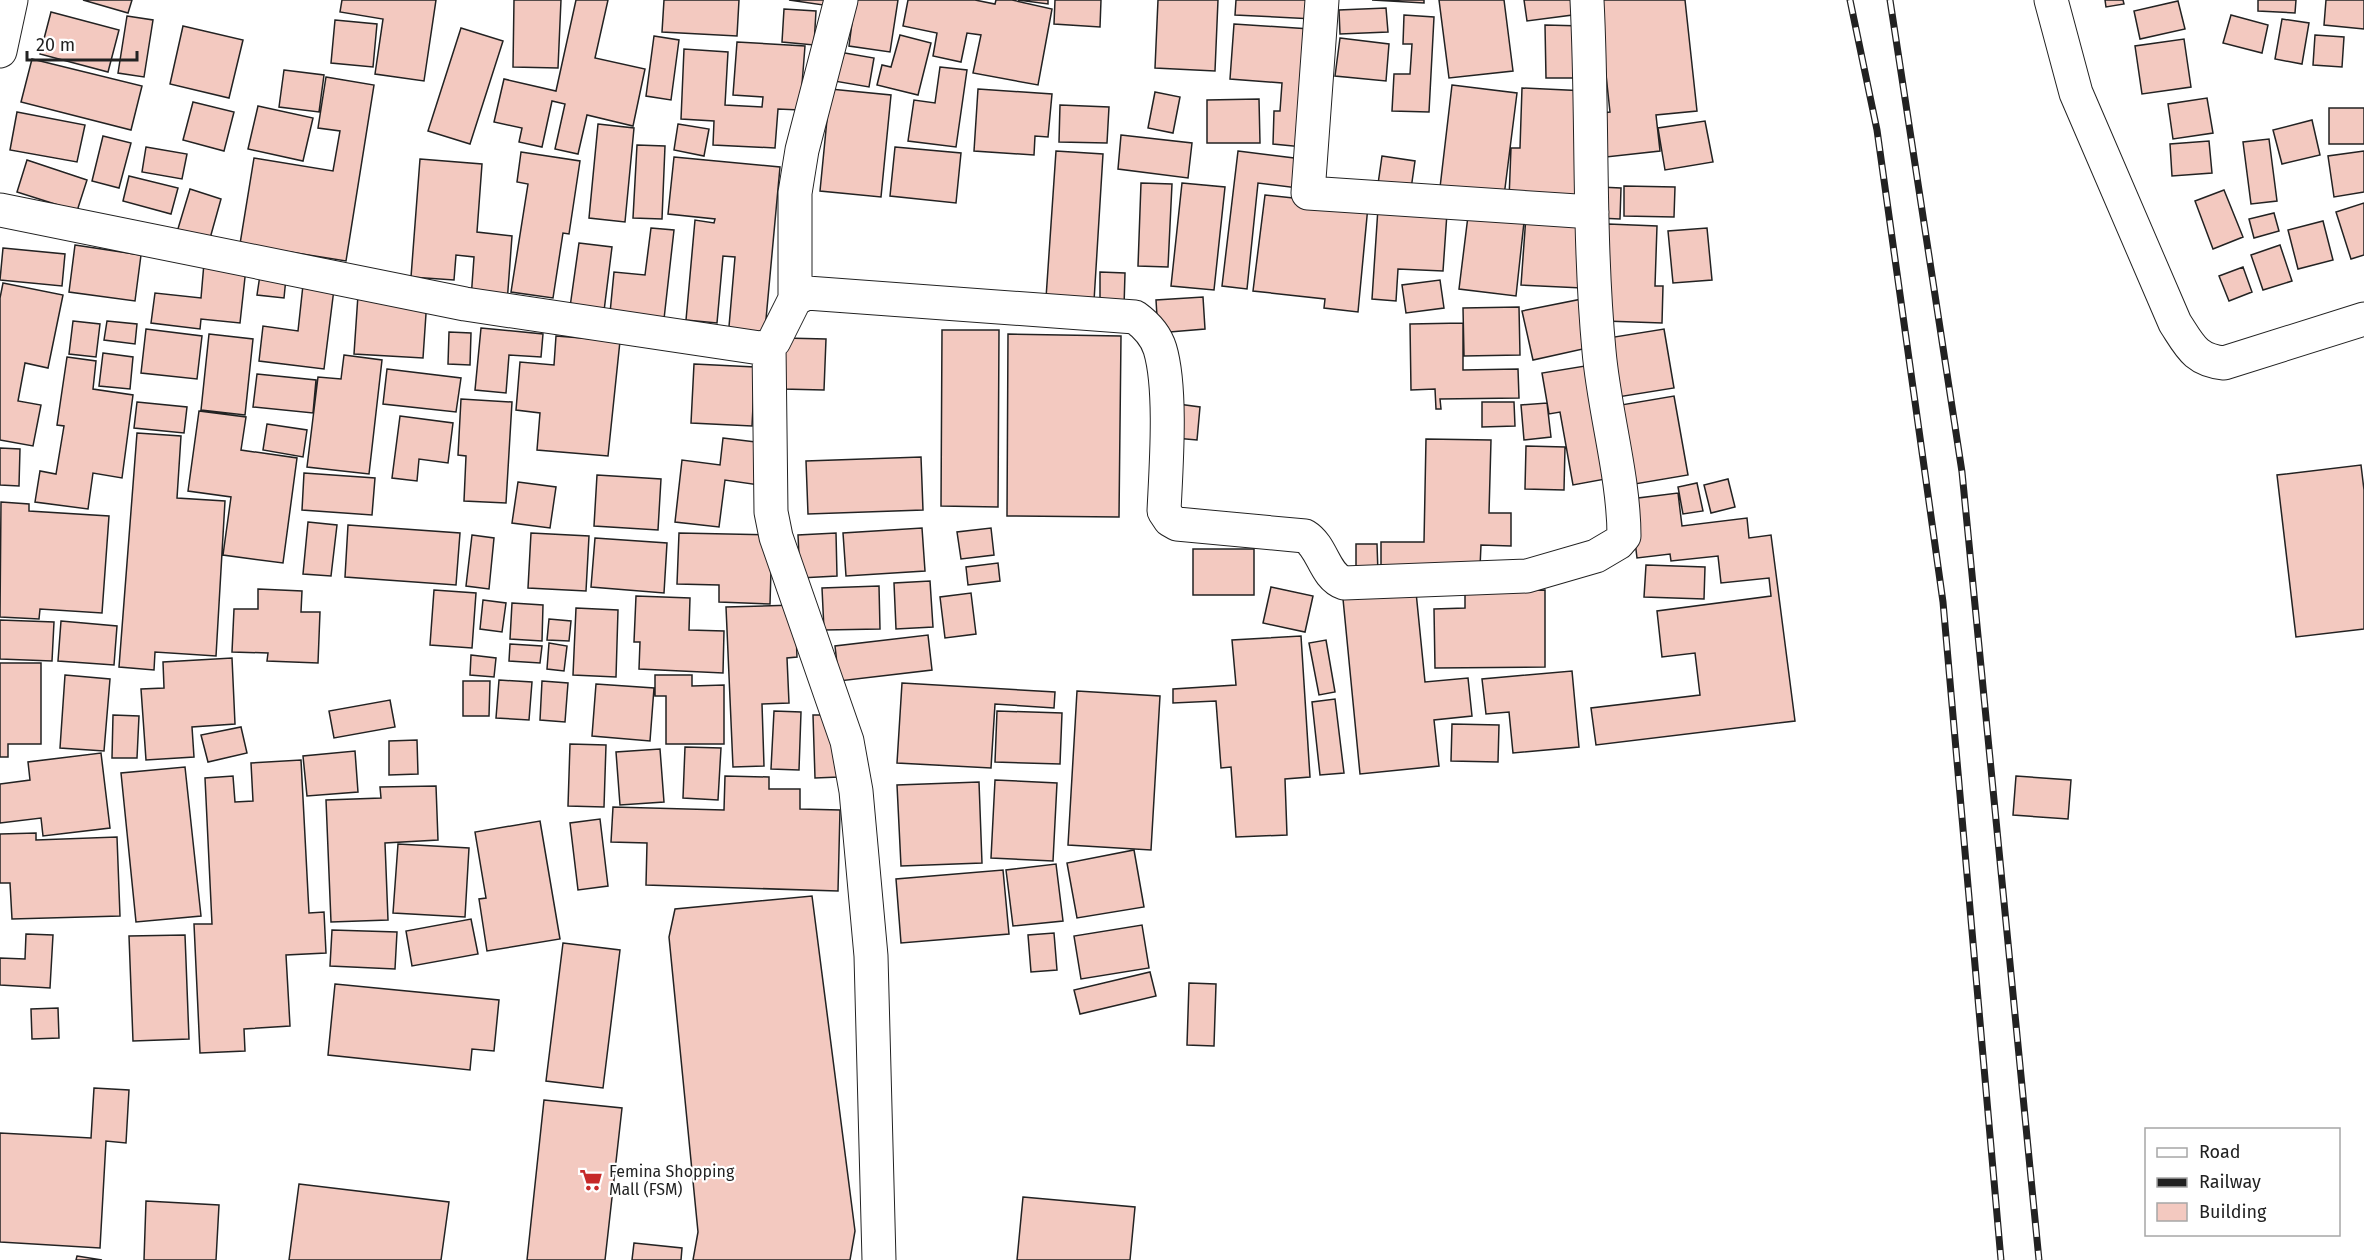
<svg xmlns="http://www.w3.org/2000/svg" width="2364" height="1260" font-family="'Fira Sans',sans-serif">
  <style>
    .building { fill: #f3c9c0; stroke: #222; stroke-width: 1.5 }
    .lines { fill: none; stroke-linecap: round; stroke-linejoin: round }
    .minor-casing { stroke: #222; stroke-width: 35 }
    .major-casing { stroke: #222; stroke-width: 35 }
    .minor { stroke: #fff; stroke-width: 33 }
    .major { stroke: #fff; stroke-width: 33 }
    .rail-casing { stroke: #222; stroke-width: 7 }
    .rail { stroke: #fff; stroke-width: 4.5; stroke-dasharray: 14; stroke-linecap: butt }
    .labels { text-anchor: middle; dominant-baseline: central; stroke-width: 4.5; stroke-linejoin: round; paint-order: stroke }
    .poi-label { font-size: 16px; fill: #222; stroke: #fff; text-anchor: start }
  </style>
  <rect width="100%" height="100%" fill="#fff"/>
  <path class="building" d="M83,0H132L128,13Z
    M342,0H436L424,81L375,74L383,19L340,12Z
    M514,0H561L558,68L513,67Z
    M576,0H608L595,58L645,69L633,126L587,115L578,154L555,149L565,104L552,101L542,147L519,142L522,128L494,122L504,79L556,91Z
    M664,0H739L737,36L662,32Z
    M789,0H831L830,6Z
    M855,0H898L890,52L849,46Z
    M908,0H975L995,4L996,0H1012L1052,9L1038,85L973,73L981,35L967,33L961,62L933,56L937,33L903,26Z
    M1018,0H1048V4Z
    M1055,0H1101L1100,27L1054,24Z
    M1158,0H1218L1215,71L1155,68Z
    M1236,0H1315L1314,19L1235,15Z
    M1372,0H1424V3Z
    M1439,0H1504L1513,71L1449,78Z
    M1524,0H1578L1580,14L1527,21Z
    M1598,0H1685L1697,111L1656,115L1660,151L1597,158L1592,114L1610,112Z
    M2105,0H2123L2124,4L2106,7Z
    M2258,0H2296L2295,13L2258,11Z
    M2326,0H2364V29L2324,25Z
    M2178,1L2185,29L2140,39L2134,11Z
    M1386,8L1388,32L1340,34L1339,10Z
    M784,9L816,11L814,45L782,42Z
    M51,12L119,30L108,72L40,54Z
    M1404,15L1434,17L1429,112L1392,111L1394,74H1410L1412,44H1403Z
    M2231,15L2268,25L2262,53L2223,43Z
    M127,16L153,20L144,77L118,73Z
    M2282,19L2309,23L2302,64L2275,59Z
    M335,20L377,24L373,67L331,63Z
    M1234,24L1310,29L1303,147L1273,144L1274,111H1280L1282,83L1230,79Z
    M1545,25L1583,26V78H1546Z
    M183,26L243,40L229,98L170,84Z
    M461,28L503,41L470,144L428,131Z
    M900,35L931,43L918,95L877,85L882,65L891,67Z
    M2315,35L2344,37L2342,67L2313,65Z
    M654,36L679,40L671,100L646,96Z
    M1340,38L1389,44L1386,81L1335,76Z
    M2184,39L2191,87L2142,94L2135,46Z
    M737,42L805,46L800,110L778,109L775,148L713,145L714,121L681,119L684,49L728,52L725,105L762,107L763,97L733,95Z
    M839,52L874,58L869,87L834,81Z
    M32,59L142,86L131,130L21,102Z
    M940,67L967,70L956,147L908,141L914,100L935,103Z
    M284,70L324,75L319,112L279,107Z
    M326,77L374,85L346,261L240,244L254,158L333,171L340,131L318,128Z
    M1452,85L1517,93L1503,204L1439,196Z
    M1522,88L1587,91L1582,201L1509,199L1511,148H1520Z
    M830,89L891,95L881,197L820,191Z
    M978,89L1052,94L1048,137L1035,136L1034,155L974,151Z
    M1155,92L1180,97L1173,133L1148,128Z
    M2207,98L2213,133L2173,139L2168,104Z
    M1259,99L1260,143H1207V100Z
    M193,102L234,112L224,151L183,140Z
    M1060,105L1109,107L1107,143L1059,142Z
    M258,106L313,118L303,161L248,149Z
    M2329,108H2364V144H2329Z
    M17,112L85,125L77,162L10,150Z
    M2312,120L2320,155L2282,164L2273,130Z
    M1705,121L1713,162L1665,170L1658,128Z
    M598,124L634,128L625,222L589,218Z
    M678,124L709,129L704,156L674,150Z
    M1121,135L1192,143L1188,178L1118,169Z
    M103,136L131,143L119,188L92,181Z
    M2269,139L2277,201L2251,204L2243,142Z
    M2209,141L2212,173L2172,176L2170,144Z
    M637,145L665,146L662,219L633,218Z
    M146,147L187,154L182,179L142,172Z
    M895,147L961,153L956,203L890,196Z
    M1056,151L1103,154L1094,301L1046,298Z
    M1238,151L1302,159L1298,188L1258,183L1247,289L1222,286Z
    M2364,151V192L2334,197L2328,156Z
    M521,152L580,161L569,234L563,233L553,298L511,292L528,184L517,182Z
    M1382,156L1415,161L1410,196L1377,191Z
    M674,157L780,167L764,341L728,338L735,257L723,256L717,323L686,320L695,220L714,223L715,219L668,214Z
    M420,159L482,164L477,232L512,236L507,303L471,299L474,257L456,255L454,280L411,277Z
    M27,160L87,180L77,211L17,192Z
    M129,176L178,188L171,214L123,201Z
    M1141,183L1172,184L1168,267L1138,266Z
    M1182,183L1225,187L1214,290L1171,286Z
    M1624,186L1675,187L1674,217L1624,216Z
    M1599,187L1621,188L1620,219L1598,218Z
    M190,189L221,199L209,242L177,232Z
    M2224,190L2243,237L2213,249L2195,201Z
    M1265,195L1368,206L1358,312L1324,308L1325,299L1253,291Z
    M2364,203V255L2351,259L2336,212Z
    M1378,208L1447,213L1443,271L1398,269L1396,301L1372,299Z
    M2274,213L2279,231L2254,238L2249,219Z
    M1468,216L1524,222L1516,296L1459,289Z
    M1526,216L1586,220L1582,288L1521,285Z
    M2323,221L2333,260L2298,269L2288,230Z
    M1608,224L1657,226L1655,286H1663L1662,323L1605,321Z
    M651,228L674,230L664,319L610,313L614,272L645,275Z
    M1707,228L1712,280L1673,283L1668,231Z
    M579,243L612,247L604,311L570,307Z
    M75,245L141,255L135,301L69,292Z
    M2280,245L2292,281L2263,290L2251,255Z
    M3,248L65,254L62,286L0,280Z
    M204,263L246,268L240,323L201,319L200,329L151,323L155,293L201,298Z
    M2243,267L2252,292L2229,301L2219,276Z
    M1100,272L1125,273L1124,307L1100,306Z
    M260,275L286,278L284,298L257,295Z
    M1440,280L1444,308L1406,313L1402,285Z
    M3,283L63,295L48,368L25,363L18,401L41,405L33,446L0,440V298Z
    M303,285L334,289L324,369L259,361L263,326L298,331Z
    M358,295L427,299L423,358L354,354Z
    M1203,297L1205,329L1158,333L1156,300Z
    M1582,299L1592,347L1533,360L1522,311Z
    M1519,307L1520,355L1464,356L1463,308Z
    M73,321L100,324L96,357L69,354Z
    M107,321L137,324L135,344L104,340Z
    M1463,323V370L1518,369L1519,398L1440,399L1441,409H1436L1435,389L1411,390L1410,324Z
    M481,328L543,334L541,357L509,355L506,393L475,390Z
    M146,329L202,336L197,379L141,373Z
    M1664,329L1674,388L1618,397L1608,338Z
    M942,330H999L998,507L941,506Z
    M449,332L471,333L470,365L448,364Z
    M209,334L253,339L245,415L201,410Z
    M1008,334L1121,336L1119,517L1007,516Z
    M556,336L620,341L608,456L537,450L540,413L516,410L520,362L554,365Z
    M784,338L826,339L824,390L782,389Z
    M103,353L133,357L130,389L99,386Z
    M344,355L382,360L369,474L307,467L318,377L341,379Z
    M67,357L96,361L93,389L133,395L122,478L93,473L88,509L35,502L40,471L56,474L64,426L57,425Z
    M694,364L755,367L752,426L691,423Z
    M1591,365L1611,478L1573,485L1560,412L1549,414L1542,373Z
    M387,369L461,378L456,412L383,404Z
    M257,374L316,380L313,413L253,407Z
    M1674,396L1688,475L1629,485L1615,406Z
    M461,399L512,402L506,503L464,501L466,456L458,455Z
    M137,402L187,407L184,433L134,428Z
    M1482,402H1514L1515,426L1482,427Z
    M1547,403L1551,437L1524,440L1521,405Z
    M1178,404L1200,407L1197,440L1175,438Z
    M199,411L246,417L241,450L297,458L283,563L223,555L231,497L188,491Z
    M400,416L453,423L448,463L419,459L417,481L392,478Z
    M267,424L307,430L303,457L263,450Z
    M137,433L181,436L177,498L225,501L216,656L155,652L154,670L119,667Z
    M723,438L764,443L759,485L725,480L719,527L675,522L682,460L720,465Z
    M1426,439L1491,440L1489,513H1511V546L1481,545L1480,567L1381,565V542H1424Z
    M1526,446L1565,447L1564,490L1525,489Z
    M0,448L20,449L19,486L0,485Z
    M921,457L923,510L808,514L806,461Z
    M2361,465L2364,490V629L2296,637L2277,475Z
    M304,473L375,478L372,515L302,510Z
    M597,475L661,479L658,530L594,526Z
    M1728,479L1735,507L1711,513L1704,485Z
    M518,482L556,487L550,528L512,523Z
    M1697,483L1703,511L1683,514L1678,487Z
    M1678,493L1682,526L1747,518L1749,538L1771,535L1795,721L1596,745L1591,708L1700,695L1695,653L1662,657L1657,611L1771,596L1769,578L1721,583L1718,556L1671,561L1670,554L1637,558L1630,499Z
    M1,502L29,504V511L109,516L102,613L40,609L39,619L0,617Z
    M308,522L337,525L331,576L303,574Z
    M348,525L460,533L456,585L345,577Z
    M922,528L925,571L846,576L843,533Z
    M991,528L994,555L961,559L957,532Z
    M531,533L589,536L586,591L528,588Z
    M679,533L772,535L770,604L719,602V585L677,584Z
    M836,533L837,576L800,578L798,535Z
    M472,535L494,538L489,589L466,586Z
    M595,538L667,543L664,593L591,587Z
    M1356,544H1377L1378,573L1356,574Z
    M1193,549H1254V595H1193Z
    M998,563L1000,581L968,585L966,567Z
    M1646,565L1705,567L1704,599L1644,597Z
    M930,581L933,627L896,629L894,583Z
    M879,586L880,629L824,630L822,588Z
    M1271,587L1313,596L1305,632L1263,623Z
    M258,589L302,591L301,612H320L318,663L267,661L268,653L232,652L234,609H258Z
    M434,590L476,593L472,648L430,645Z
    M1545,590V667L1435,668L1434,609L1465,608V591Z
    M1416,592L1425,682L1468,678L1472,716L1434,720L1439,766L1360,774L1343,599Z
    M971,593L976,634L945,638L940,597Z
    M636,596L690,598L689,630L724,631L723,673L639,669L640,642H634Z
    M483,600L506,603L502,632L480,629Z
    M512,603L543,605L542,641L510,639Z
    M795,605L797,657L787,658L789,703L762,704L764,766L733,767L726,607Z
    M576,608L618,610L616,677L573,675Z
    M549,619L571,621L569,641L547,640Z
    M0,620L54,622L52,661L0,659Z
    M61,621L117,626L114,665L58,661Z
    M928,635L932,670L839,681L835,646Z
    M1301,636L1310,777L1285,779L1287,835L1236,837L1231,767L1221,768L1216,701L1173,703V689L1236,685L1232,640Z
    M1326,640L1335,692L1319,695L1309,643Z
    M549,643L567,646L564,671L547,669Z
    M510,644L542,646L540,663L509,661Z
    M471,655L496,658L494,677L470,675Z
    M232,658L235,724L192,727L194,757L146,760L141,689L164,688L163,662Z
    M0,663H41V744H8V757H0Z
    M1572,671L1579,747L1513,753L1509,712L1486,714L1482,679Z
    M65,675L110,679L104,751L60,748Z
    M655,675H692V686L724,685V744H666V696H655Z
    M499,680L532,682L529,720L496,718Z
    M463,681H490L489,716H463Z
    M542,681L568,683L565,722L540,720Z
    M902,683L1055,692L1054,708L995,704L991,768L897,763Z
    M596,684L654,688L650,741L592,736Z
    M1077,691L1160,696L1151,850L1068,845Z
    M1335,699L1344,773L1320,775L1312,702Z
    M390,700L395,727L334,738L329,711Z
    M774,711L801,712L799,770L771,769Z
    M997,711L1062,713L1060,764L995,762Z
    M113,715L139,716L137,758H112Z
    M813,715H837L839,777L815,778Z
    M1452,724L1499,725L1498,762L1451,761Z
    M241,727L247,753L208,762L201,735Z
    M417,740L418,774L389,775V741Z
    M570,744L606,745L604,807L568,806Z
    M685,747L721,748L718,800L683,798Z
    M660,749L664,802L620,805L616,752Z
    M355,751L358,792L307,796L303,756Z
    M101,753L110,828L43,836L41,818L0,823V784L30,780L28,762Z
    M301,760L309,913L324,912L326,953L286,955L290,1026L244,1029L245,1051L200,1053L194,924H212L205,778L233,776L235,802L253,801L251,763Z
    M185,767L201,916L136,922L121,773Z
    M725,776L769,777V789H800V809L840,810L838,891L646,885L647,843L611,842L613,807L724,810Z
    M2016,776L2071,780L2068,819L2013,815Z
    M995,780L1057,783L1053,861L991,858Z
    M979,782L982,863L901,866L897,785Z
    M436,786L438,840L385,843L388,920L331,922L326,800L381,798L380,787Z
    M600,819L608,886L578,890L570,823Z
    M540,821L560,939L487,951L479,899L486,898L475,832Z
    M36,833V840L117,837L120,916L12,919L10,883H0V834Z
    M398,844L469,848L465,917L393,913Z
    M1134,850L1144,907L1077,918L1067,863Z
    M1056,864L1063,921L1013,926L1006,870Z
    M1003,870L1009,934L901,943L896,879Z
    M812,896L855,1231L850,1260H693L698,1232L669,937L675,909Z
    M471,919L478,954L412,966L406,931Z
    M1142,925L1149,968L1081,979L1074,936Z
    M332,930L397,932L395,969L330,966Z
    M1054,933L1057,970L1031,972L1028,935Z
    M26,934L53,935L50,988L0,985V958L25,959Z
    M185,935L189,1039L133,1041L129,936Z
    M563,943L620,950L603,1088L546,1081Z
    M1150,972L1156,996L1080,1014L1074,990Z
    M1189,983L1216,984L1214,1046L1187,1045Z
    M335,984L499,1000L494,1051L472,1049L470,1070L328,1055Z
    M58,1008L59,1038L32,1039L31,1009Z
    M94,1088L129,1090L126,1143L106,1141L100,1248L0,1242V1133L91,1138Z
    M544,1100L622,1108L605,1260H527Z
    M299,1184L449,1202L441,1260H289Z
    M1023,1197L1135,1207L1130,1260H1017Z
    M146,1201L219,1205L216,1260H144Z
    M634,1243L682,1248L681,1260H632Z
    M77,1256L102,1260H76Z"/>
  <g class="lines">
    <g class="minor-casing">
      <path id="minor" d="M1322,0L1308,193L1592,212
        M2051,0L2076,93L2175,323C2190,346 2195,360 2224,363L2364,319
        M0,210L465,304L760,348L769,346L774,341L795,299L807,293L1135,317C1146,325 1156,336 1160,349C1172,389 1166,468 1164,511L1170,520L1177,524L1305,536C1323,547 1324,576 1344,583L1527,576L1596,556L1618,543L1624,536C1624,477 1604,410 1599,351C1588,234 1593,117 1587,0
        M795,299V193L802,150L841,0
        M769,346L771,512L776,537L847,741L856,791L871,956L879,1260"/>
    </g>
    <g class="major-casing">
      <path id="major" d="M0,51L11,0"/>
    </g>
    <use href="#minor" class="minor"/>
    <use href="#major" class="major"/>
    <g class="rail-casing">
      <path id="rail" d="M1850,0L1877,130L1943,602L2001,1260
        M1890,0L1962,472L2039,1260"/>
    </g>
    <use href="#rail" class="rail"/>
  </g>
  <defs>
    <g id="supermarket-bare" transform="scale(1.8)"><path d="M-6-5.5h2.5l.6 2H6L4.5 2H-2.5L-4.4-4H-6ZM-1.5 3.2a1.3 1.3 0 1 0 .1 0ZM3 3.2a1.3 1.3 0 1 0 .1 0Z" fill="#c62828" stroke="#fff" stroke-width="2.5" paint-order="stroke"/></g>
  </defs>
  <g fill-rule="evenodd">
    <use href="#supermarket-bare" x="591" y="1180"/>
  </g>
  <g class="labels">
    <g class="poi-label">
      <text x="609" y="1171">Femina Shopping<tspan x="609" dy="18">Mall (FSM)</tspan></text>
    </g>
  </g>
  <rect x="2145" y="1128" width="195" height="108" fill="#ffffff" stroke="#a7a7a7" stroke-width="1.5"/>
  <rect x="2157" y="1148" width="30" height="9" fill="#ffffff" stroke="#a7a7a7" stroke-width="1.5"/>
  <text x="2199" y="1158" font-size="18" fill="#222222">Road</text>
  <rect x="2157" y="1178" width="30" height="9" fill="#222222" stroke="#a7a7a7" stroke-width="1.5"/>
  <text x="2199" y="1188" font-size="18" fill="#222222">Railway</text>
  <rect x="2157" y="1203" width="30" height="18" fill="#f3c9c0" stroke="#a7a7a7" stroke-width="1.5"/>
  <text x="2199" y="1218" font-size="18" fill="#222222">Building</text>
  <path d="M27 51v9h110v-9" fill="none" stroke="#222222" stroke-width="3"/>
  <text x="36" y="51" font-size="18" fill="#222222" stroke="#ffffff" stroke-width="4.5" paint-order="stroke">20 m</text>
</svg>
